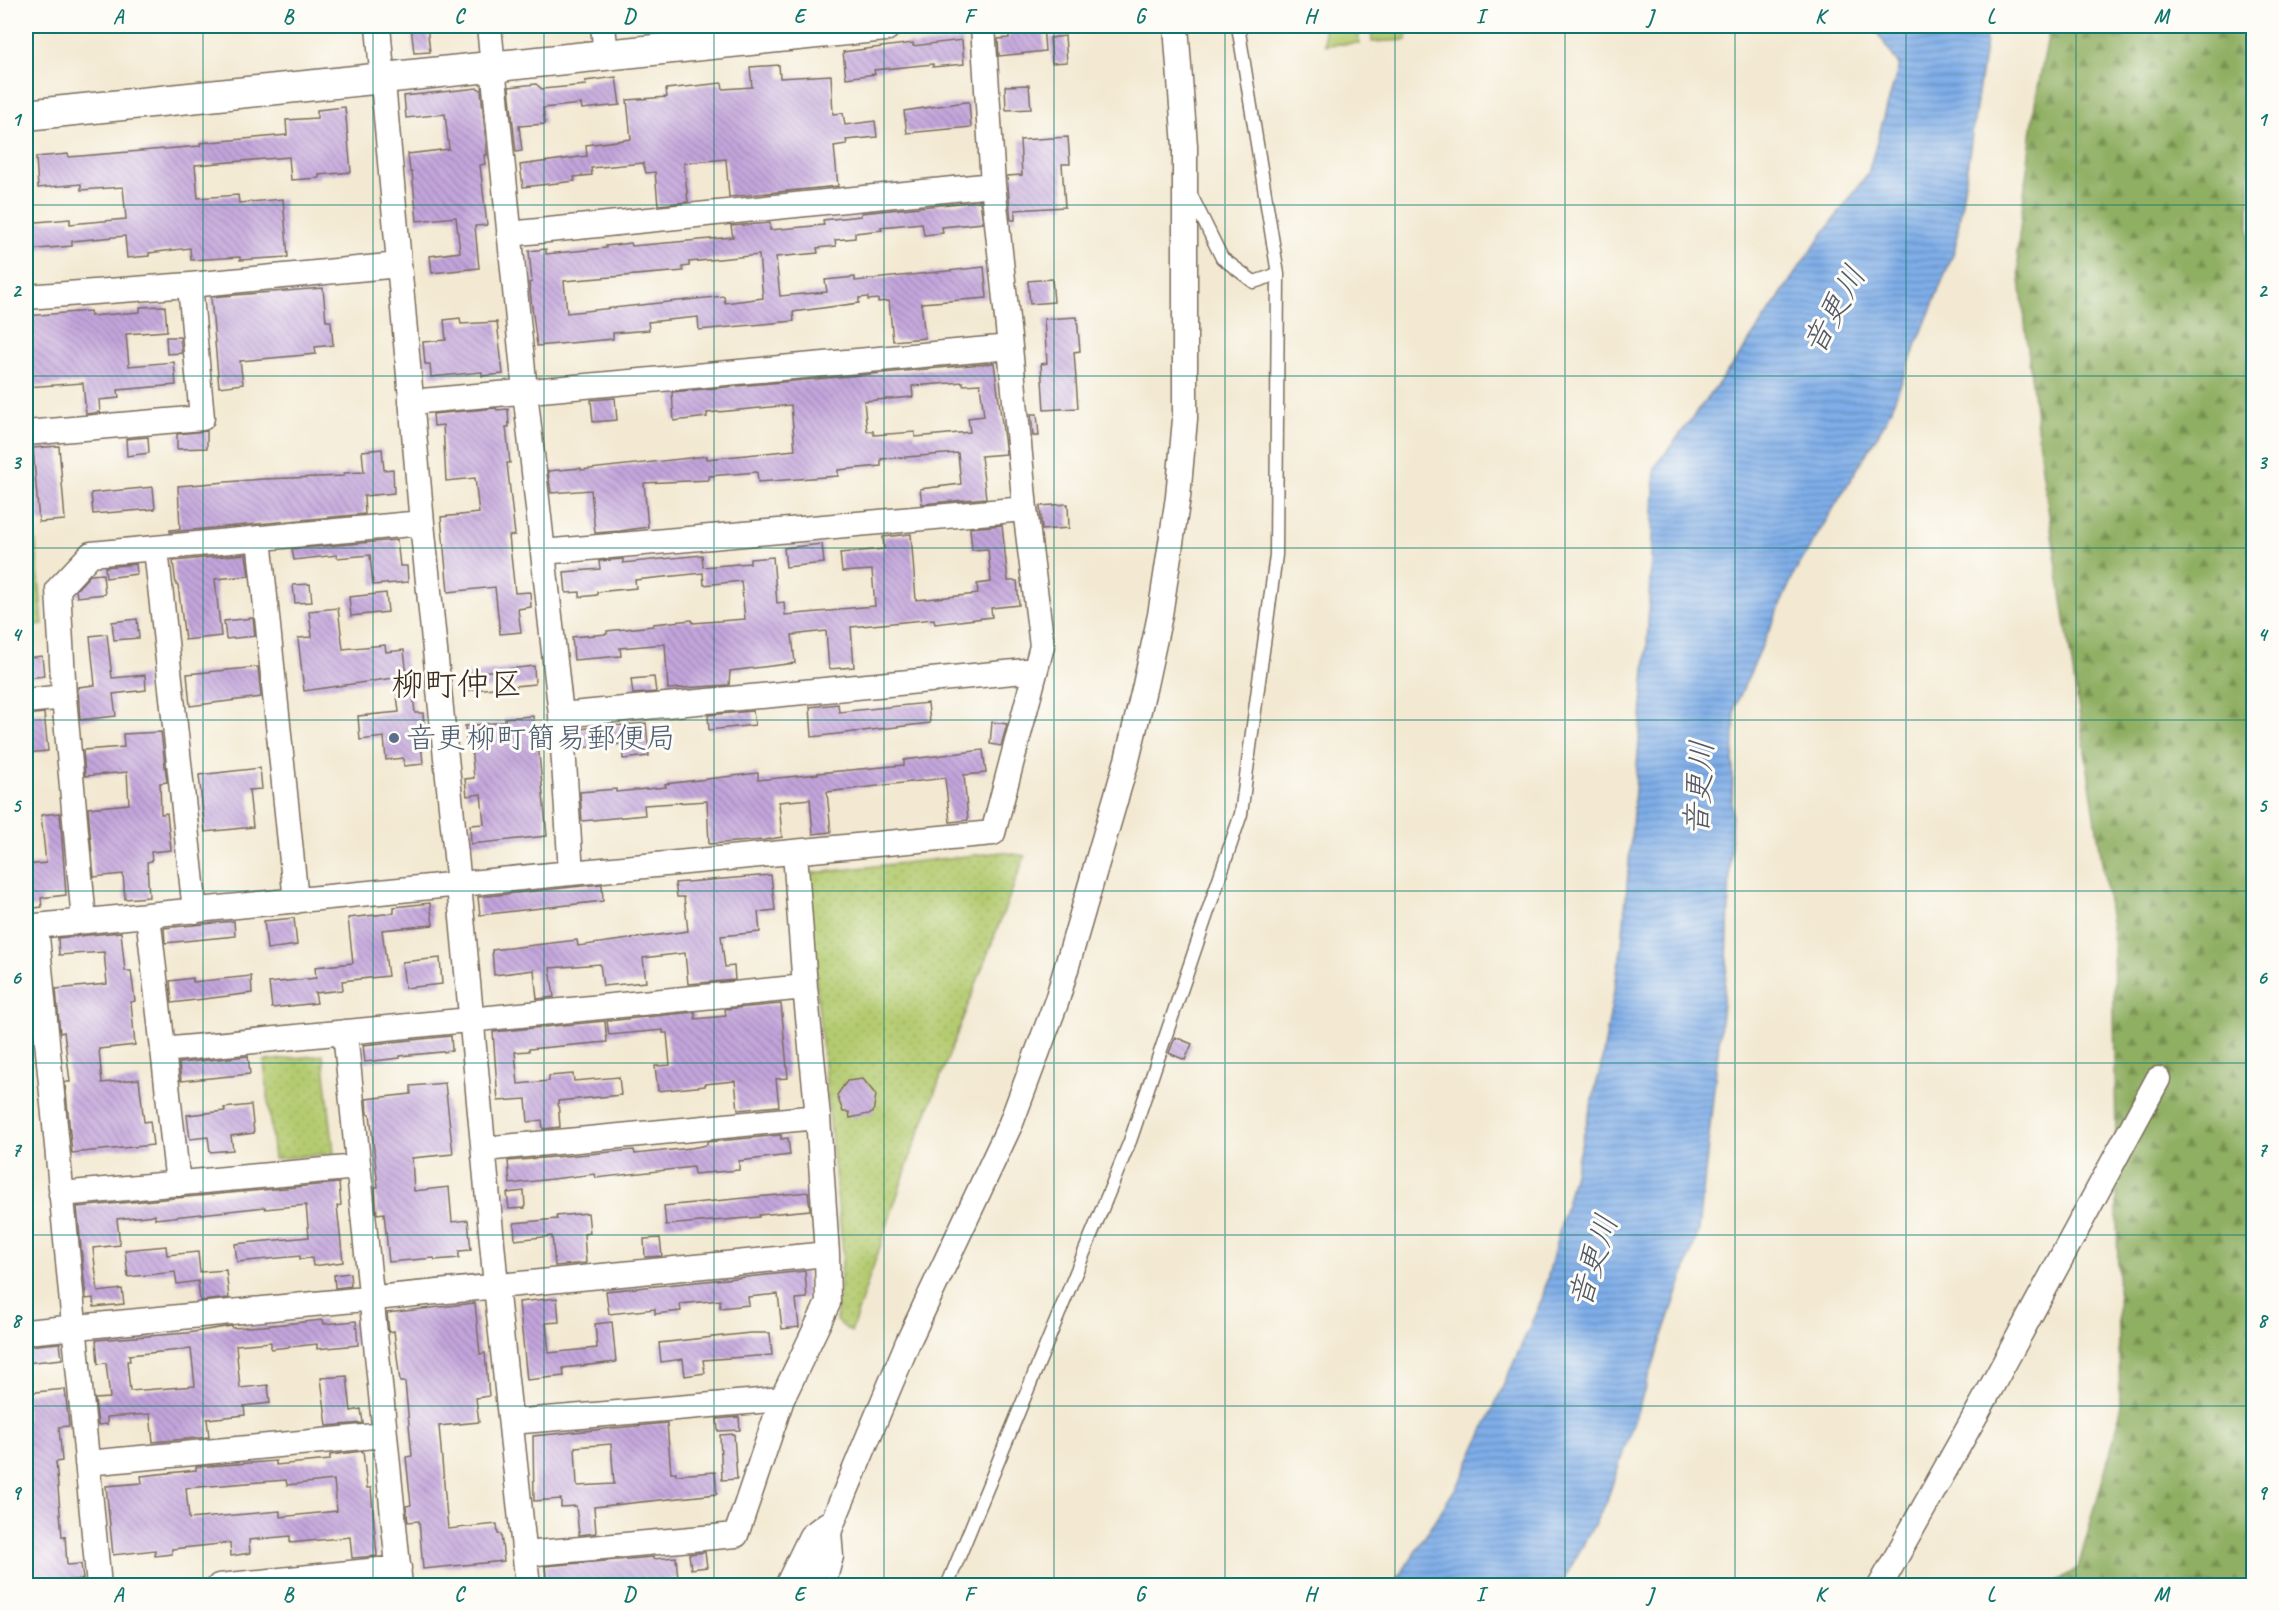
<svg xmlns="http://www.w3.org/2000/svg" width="2279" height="1611" font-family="Caveat,'Klee One',sans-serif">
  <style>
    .grass { fill: url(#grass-dots); stroke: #787a47; stroke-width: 1.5 }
    .forest { fill: url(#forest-firs); stroke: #656c40; stroke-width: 1.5 }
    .pitch { fill: #b4cb70; stroke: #787a47; stroke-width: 1.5 }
    .water { fill: url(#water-rules); stroke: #5c6c83; stroke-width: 1.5 }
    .building { fill: url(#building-back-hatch); fill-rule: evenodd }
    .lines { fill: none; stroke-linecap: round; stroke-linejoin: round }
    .service-casing { stroke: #7b6d5d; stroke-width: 15 }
    .minor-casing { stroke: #7b6d5d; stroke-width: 27 }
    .tertiary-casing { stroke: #7b6d5d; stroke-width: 33 }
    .service { stroke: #fff; stroke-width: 12 }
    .minor { stroke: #fff; stroke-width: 24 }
    .tertiary { stroke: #fff; stroke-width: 30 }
    .grid { fill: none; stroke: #0f766e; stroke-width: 1.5; stroke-opacity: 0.55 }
    .service-dot { fill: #5c6f8a; stroke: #fdfcf7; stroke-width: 2 }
    .labels { text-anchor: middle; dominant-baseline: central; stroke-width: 6; stroke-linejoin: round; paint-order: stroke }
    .service-label { font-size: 30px; fill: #4e5e75; stroke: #fdfcf7; text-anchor: start }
    .water-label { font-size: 32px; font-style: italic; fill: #525865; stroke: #fdfcf7 }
    .quarter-label { font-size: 33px; fill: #3b2a1e; stroke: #fdfcf7 }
    .neatline { fill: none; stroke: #0f766e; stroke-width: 2 }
    .grid-label { font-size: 20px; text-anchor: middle; font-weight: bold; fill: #0f766e }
  </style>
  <defs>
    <pattern id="grass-dots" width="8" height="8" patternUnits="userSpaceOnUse" patternTransform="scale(1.5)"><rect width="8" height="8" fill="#b4cb70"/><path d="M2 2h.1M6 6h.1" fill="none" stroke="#9cae61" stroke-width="1.8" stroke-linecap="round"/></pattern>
    <pattern id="forest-firs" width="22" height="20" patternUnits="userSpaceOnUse" patternTransform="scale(1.5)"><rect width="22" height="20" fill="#8faf62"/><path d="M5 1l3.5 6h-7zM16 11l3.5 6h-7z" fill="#768f50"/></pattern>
    <pattern id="water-rules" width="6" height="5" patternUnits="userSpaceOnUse" patternTransform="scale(1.5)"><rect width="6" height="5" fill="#7eade8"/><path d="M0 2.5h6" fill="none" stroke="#688dbb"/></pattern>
    <pattern id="building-back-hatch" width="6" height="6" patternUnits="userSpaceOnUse" patternTransform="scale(1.5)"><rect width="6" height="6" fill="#c3a5dc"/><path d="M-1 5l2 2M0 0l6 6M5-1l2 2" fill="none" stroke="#a087b2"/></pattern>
  </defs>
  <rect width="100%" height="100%" fill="#fdfcf7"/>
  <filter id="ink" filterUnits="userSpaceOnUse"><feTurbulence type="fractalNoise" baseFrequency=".0167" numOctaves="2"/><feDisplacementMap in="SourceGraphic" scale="12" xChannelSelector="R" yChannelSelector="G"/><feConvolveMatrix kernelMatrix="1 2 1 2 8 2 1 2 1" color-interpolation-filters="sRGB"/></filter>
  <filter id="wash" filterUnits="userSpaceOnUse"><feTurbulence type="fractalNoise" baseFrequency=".008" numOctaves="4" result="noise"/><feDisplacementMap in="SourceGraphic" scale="24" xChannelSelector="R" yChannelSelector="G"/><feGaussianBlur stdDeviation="1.35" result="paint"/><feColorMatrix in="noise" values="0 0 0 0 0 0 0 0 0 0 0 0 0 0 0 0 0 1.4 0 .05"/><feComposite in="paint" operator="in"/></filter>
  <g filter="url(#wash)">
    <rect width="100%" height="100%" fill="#f3e9d2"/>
    <path class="grass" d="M26,449H27L43,624L26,626Z
      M1002,852L1025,856L913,1149L851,1332L836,1321L843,1253L805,874Z
      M323,1055L334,1153L274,1159L264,1061Z"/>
    <path class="forest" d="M2050,26H2253L2254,124L2250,143L2247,395L2254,444L2253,1585H2051L2078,1568L2120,1417L2113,934L2041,462L2017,253L2035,103Z"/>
    <path class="pitch" d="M1324,26H1358L1359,43L1325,45Z
      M1371,26H1406L1407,40L1372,42Z"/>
    <path class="water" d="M1873,26H1983L1986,40L1955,249L1886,421L1794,574L1735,707L1727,966L1699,1230L1606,1503L1561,1585H1394L1462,1478L1542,1299L1601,1066L1622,945L1647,646L1655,467L1742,352L1804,260L1868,173L1899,65Z"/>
    <g id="blocks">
      <path class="building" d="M411,26H427L430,52L414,53Z
        M1043,26L1045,51L999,56L998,39L1009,38V29Z
        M1065,36L1067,62L1052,63L1050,38Z
        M962,40L964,64L933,67V64L874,70L875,74L846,78L843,52L913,43V46Z
        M779,65L780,78L831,75L833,114L843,113L845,125L875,121L877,137L846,140L847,144L834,146L838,186L729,197L726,159L684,163L688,202L658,205L655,172L646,173L643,163L591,168L592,175L574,177L575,181L523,187L520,165L587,156L586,145L631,139L627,100L667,97L666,89L722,83L723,89L752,87L750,67Z
        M616,77L620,105L582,109L581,104L543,108L545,124L519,126L522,151L516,152L509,87L536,84L542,89L586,85L585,81Z
        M1029,85L1031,109L1006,110L1005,86Z
        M478,88L481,90L487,155H484L485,164L480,165L487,225L475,226L479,268L432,273L430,256L460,252L456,217L417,221L412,172H410L408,154L449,149L445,114L406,118L404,96Z
        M966,102H969L971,127L907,133L904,111Z
        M345,107L351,172L319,175V178L291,180L289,157L195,165L198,198L238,195L239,203L283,199L288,257L240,260V257L191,260L190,248L149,253V256L127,258L125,236L72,241V246L26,250V223L70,219V224L126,219L123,187L81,190V184L38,188L36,157L68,154L69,157L200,146V143L287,135L286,120L317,118V110Z
        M1068,137L1070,164H1062L1065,207L1015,210V220H1011L1007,176L1022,175L1020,140Z
        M980,201L983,223L942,227L943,233L924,235L922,223L881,227L882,230L855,233V238L835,240L836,246L817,248L818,253L776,257L780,296L827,292L825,280L855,277V281L984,267L987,298L921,303L925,338L893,341L889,301L878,302V299L868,300V297L859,298V303L793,312L794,321L699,330L698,317L648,322L649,330L613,333V339L537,346L529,283L532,282L529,251L546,249V254L606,248V246L631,243L632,246L733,237L731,226L770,223V230L824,225L823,220L861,216V213ZM759,255L763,298L725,303L724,296L567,313L564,281L683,271L682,267L689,266V262Z
        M1052,279L1054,302L1030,304L1028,281Z
        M323,288L326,321H331L333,345L315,347L316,354L240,361L243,384L219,387L211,297Z
        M165,306L167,331L126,334L129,366L174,362L176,385L118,390L119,398L99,400L100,412L86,414L83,383L26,387V316L90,311L91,316L140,312V307Z
        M1077,317L1080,351L1074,352L1078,408L1044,410L1041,364L1047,363L1044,319Z
        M460,318L461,324L497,322L503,374L482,376V372L431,377L430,364H425L423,342L446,340L444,320Z
        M166,337H180L182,353L167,354Z
        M994,363L1006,454L981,456L986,498L922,504L920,489L961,484L958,453L881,459V466L838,470V476L758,482L757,472L709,476V480L644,483L648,527L620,531L595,533L591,490L551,493L548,471L581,468V470L707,456V459L795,450L791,405L707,413V417L674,421L672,392ZM963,382V385L980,384L984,416L968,418L970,432L915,437V432L874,435L873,431H867L864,401L913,397L912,386Z
        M615,398L617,420L593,422L591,400Z
        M496,408L497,410L508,409L509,427H506L510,463H507L515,535L509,536L515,593L530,592L531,607L518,609L521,632L500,634L495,587L448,592L441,517L479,513L475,478L446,481L443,425L434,426L433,414Z
        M1031,414H1037L1039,436H1033Z
        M207,431V448L177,449V434Z
        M148,437L149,453L127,456L126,439Z
        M59,446L65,520L39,522L33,448Z
        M382,449L384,470L393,469L394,493L364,496L365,514L170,532V530L180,529L178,486L263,479L344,476V473L364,472L362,451Z
        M153,487L155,509L93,514L91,493Z
        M1068,504L1069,528L1042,530L1040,506Z
        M1002,525L1008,581H1017L1019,605L991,608L992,617L935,624L934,619L851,627L854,667L829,669L826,631L792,635L795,663L730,671L729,685L668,689L665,644L620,648L621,656L574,660L572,637L607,634V631L653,626V624L692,620L693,623L745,619L741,581L704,585L703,573L635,580L636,588L597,592V595L580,597V592L566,593L564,572L600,569L599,561L623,559V563L702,555L703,567L750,563V559L773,557L777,603L784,602L785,615L840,610V609L875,606L872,570L842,572L840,553L884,549L883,537L911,534L916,600L978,594L977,584L991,582L988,549L972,550L970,528Z
        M397,540L400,566H407L408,582L373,585L370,555L337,558V555L294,560L292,549Z
        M822,544L824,563L786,567L784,548Z
        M246,554L249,576L215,579L221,636L185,640L178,585H176L173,561Z
        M136,564L137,574L106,578L105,567Z
        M103,574L105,594L77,597L76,590L90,575Z
        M310,584L312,602L295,603L293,585Z
        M386,593L388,612L351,616L349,597Z
        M338,608L343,649L385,645L386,652L404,650L407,676L304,691L298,638L312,637L309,611Z
        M253,618L255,636L226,639L224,621Z
        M137,619L139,638L114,640L112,622Z
        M107,634L112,678L145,675L146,690L113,694L116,716L80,720L78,687L95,685L90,636Z
        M42,656L44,676L26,678V658Z
        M534,666L535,684L464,691L463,674Z
        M258,667L261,697L190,706L187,674Z
        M654,677L656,692L633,694L631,679Z
        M412,685L415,713H423L425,740L421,741L423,764L404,766L403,758L386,760L384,737L360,740L358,716L399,712L396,687Z
        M928,703L930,723L812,737L810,707L838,704L839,712Z
        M753,711L755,725L709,730L708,715Z
        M44,713L48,751L26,753V715Z
        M533,716L536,744H538L547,836L471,844L470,825L484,824L481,794L467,796L465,779L474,778L471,746H467L465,726L505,722V718Z
        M992,722L1007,724L1001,746L990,744Z
        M646,723L649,756L623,759L622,744L580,748L578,729Z
        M161,732L167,782L160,783L161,814L167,813L171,850L151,852L152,861L147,862L149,897L125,899L123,874L94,877L88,808L129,804L127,772L85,776L83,750L124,747L123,734Z
        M983,750L986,773L964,775L968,820L950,822L945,778L827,792L831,832L813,834L810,799L779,802L782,837L764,840L709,844L707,801L644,805L645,815L582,821L580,792L616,789V792L666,787L665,784L758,773V780L818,774V773L904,765V760Z
        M260,768L262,789L249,790L253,827L205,832L199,775Z
        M60,813L66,895L41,898L42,907L26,909V865L46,863L41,815Z
        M771,875L775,910L758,912L760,932L721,936L725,967L734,966L735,980L688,984L685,953L643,958L646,982L603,986L600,964L550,968L554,997L537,999L534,970L494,975L492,950L577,940L578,946L688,931L684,897H677L675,883Z
        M602,884L603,901L480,915L478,897Z
        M430,903L433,925L382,930L388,976L342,981L343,990L315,993L317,1003L272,1008L269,983L316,978L315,967L353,963L348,918L394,913V907Z
        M294,918L297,945L267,949L264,921Z
        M234,921L235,936L165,943L164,928Z
        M121,932L125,971H131L135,1001L131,1002L135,1045L99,1049L102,1083L139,1079L144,1122L150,1121L153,1145L72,1153L65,1082H70L64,1032L60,1033L56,989L107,984L104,952L59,955L58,938Z
        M440,958L442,984L405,988L402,962Z
        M251,976L252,993L172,1003L170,981L193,978V982Z
        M781,1004L788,1078L776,1079L779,1106L738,1110L735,1081L705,1084V1086L658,1091L655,1066L670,1065L667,1033H663V1030L609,1035L607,1021L695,1012V1019L726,1016L725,1009Z
        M605,1021L607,1042L529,1049V1051L515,1052L518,1084L549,1081V1076L573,1074L574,1081L619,1077L621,1095L558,1101L560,1127L543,1129L542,1120L528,1122L526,1099L498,1101L493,1032Z
        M451,1036L452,1051L400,1056V1058L365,1062L363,1045Z
        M1175,1037L1192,1044L1185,1060L1169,1053Z
        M248,1056L250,1074L181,1081L179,1063Z
        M863,1079L876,1095L873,1113L850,1118L849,1112H843L837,1095L847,1081Z
        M445,1083L453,1154L412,1158L414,1191L449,1187L452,1222L468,1220L471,1250L459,1251V1258L435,1260L434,1258L389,1262L384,1213L377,1214L375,1187H378L370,1114H367L366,1099L411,1094V1086Z
        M251,1105L254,1133L231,1136L233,1150L210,1152L208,1137L190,1139L187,1115L225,1111L224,1108Z
        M781,1135V1139L788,1138L790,1155L739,1161V1170L694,1174L693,1167L596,1178L595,1174L510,1184L508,1161L634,1150L635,1154L691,1148L707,1145V1142Z
        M339,1183L341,1205L337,1206L343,1262L313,1266L312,1258L300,1259V1256L237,1262L235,1244L309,1237L306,1205L265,1209V1207L155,1219V1215L117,1219L120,1245L93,1248L98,1292L122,1289L124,1304L94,1307L93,1298L86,1299L77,1207Z
        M524,1191L525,1208L509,1209L507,1193Z
        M808,1192L810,1210L759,1215V1217L666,1225L664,1206Z
        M588,1213L590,1233L584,1234L586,1263L555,1266L552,1236L515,1240L514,1223L557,1219L556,1216Z
        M660,1238L662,1256L645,1257L644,1239Z
        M166,1246L167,1255L198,1252L200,1272L226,1270L229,1298L200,1301L198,1281L177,1284L175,1272L128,1277L125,1250Z
        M805,1271L807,1298L796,1299L799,1327L782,1329L778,1294L748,1297L749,1305L720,1308V1300L680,1304L681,1311L655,1314V1309L609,1314L606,1291Z
        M350,1273L351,1286L335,1288L334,1275Z
        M557,1298L559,1322L546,1323L549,1353L597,1348L595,1324L612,1322L616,1362L563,1368L564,1376L527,1380L519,1302Z
        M475,1303L480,1354L485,1353L489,1396L476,1398L479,1422L439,1426L448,1529L497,1524L498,1534H501L504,1561L423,1569L419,1521L408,1522L406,1506L411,1505L406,1457L412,1456L405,1382H400L394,1331L389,1332L387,1313Z
        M323,1320L324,1324L356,1321L358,1345L317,1349V1344L271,1349V1342L236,1345L240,1388L268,1385L270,1403L244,1406L245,1415L207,1419L209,1437L153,1442L150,1414L107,1417V1424L98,1425L95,1399L110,1398L106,1363L98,1364L96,1340L187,1333L232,1326V1328L263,1326ZM191,1349L195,1386L130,1391L127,1361H130L129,1355Z
        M750,1333H770L772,1355L703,1360L705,1373L685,1376L683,1359L661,1362L659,1343Z
        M60,1343L62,1359L26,1363V1346Z
        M347,1376L351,1411L361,1409L363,1423L327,1426L321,1378Z
        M65,1389L69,1426L59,1427L62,1461L56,1462L62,1537L65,1536L67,1565L81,1564L83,1579L65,1581V1586H35L28,1540H31L26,1480V1393Z
        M739,1417L740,1430L718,1431L717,1419Z
        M667,1423L671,1473L676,1472V1475L715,1472L717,1494L594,1507L596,1533L579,1535L576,1506L561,1507V1499L534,1501L533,1436ZM611,1444L614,1484L577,1486L575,1447Z
        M734,1434L737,1479L722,1480L720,1435Z
        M363,1451L367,1488H371L377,1556L352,1558L350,1537L290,1543V1536L249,1540L250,1553L231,1556L230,1543L172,1549V1554L155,1556V1550L113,1555L106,1486L142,1483L141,1476L196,1470V1467L276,1461V1465L330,1460V1455ZM286,1480L287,1485L334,1480L337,1511L280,1517V1511L189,1519L186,1488Z
        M705,1552L707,1567L691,1569L689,1554Z
        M653,1557V1559L676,1557L678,1579L629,1586H547L545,1566Z"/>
    </g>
  </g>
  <g filter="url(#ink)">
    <use href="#blocks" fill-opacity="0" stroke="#7b6d5d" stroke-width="1.5"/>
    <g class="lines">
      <g class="service-casing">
        <path id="service" d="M1190,193L1222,258L1254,282L1278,274L1238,26
          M829,1586L837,1557L835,1531
          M947,1586L1130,1141L1241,814L1276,555L1278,274"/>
      </g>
      <g class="minor-casing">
        <path id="minor" d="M378,26L422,523L459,885L496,1286L528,1586
          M489,26L525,391L561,715L571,873
          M603,26L606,55
          M509,234L993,185
          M190,285L399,265
          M26,297L190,285L202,418L26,433
          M411,402L1010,347
          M259,538L296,901
          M156,549L195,911
          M543,552L1025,509
          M26,701L64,697
          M561,715L1035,670
          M148,915L178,1184
          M84,921L64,697L58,589L91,554L422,523
          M36,926L99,1586
          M26,927L571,873L993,833L1042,646L1025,509L1010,347L993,185L983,26
          M345,1032L400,1586
          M163,1050L805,987
          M484,1149L818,1117
          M61,1194L358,1167
          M26,1332L827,1254
          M511,1422L782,1399
          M87,1463L385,1435
          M525,1554L736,1535L782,1399L828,1303L827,1254L818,1117L805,987L795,853
          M219,1586L399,1568
          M787,1586L811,1536L827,1524
          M809,1586L834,1519L908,1342L1011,1123L1057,1000L1127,760L1145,685L1160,615L1178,497L1185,419V146L1176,26
          M1880,1586L1987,1395L2158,1079"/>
      </g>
      <g class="tertiary-casing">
        <path id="tertiary" d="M26,115L885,26"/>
      </g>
      <use href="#service" class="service"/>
      <use href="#minor" class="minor"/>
      <use href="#tertiary" class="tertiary"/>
    </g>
  </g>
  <path class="grid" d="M203,26V1586M373,26V1586M544,26V1586M714,26V1586M884,26V1586M1054,26V1586M1225,26V1586M1395,26V1586M1565,26V1586M1735,26V1586M1906,26V1586M2076,26V1586M26,205H2254M26,376H2254M26,548H2254M26,720H2254M26,891H2254M26,1063H2254M26,1235H2254M26,1406H2254"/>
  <circle class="service-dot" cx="394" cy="738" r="6"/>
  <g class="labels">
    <g class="service-label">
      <text x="406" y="738">音更柳町簡易郵便局</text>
    </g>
    <g class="water-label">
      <text transform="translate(1834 310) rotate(-61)">音更川</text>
      <text transform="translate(1699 788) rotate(-86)">音更川</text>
      <text transform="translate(1593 1261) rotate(-72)">音更川</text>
    </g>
    <g class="quarter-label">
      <text x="457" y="684">柳町仲区</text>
    </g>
  </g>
  <rect width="2279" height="1611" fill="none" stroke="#fdfcf7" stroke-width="66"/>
  <rect x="33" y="33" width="2213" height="1545" class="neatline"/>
  <g class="grid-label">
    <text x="118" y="23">A</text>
    <text x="288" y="23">B</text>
    <text x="459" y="23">C</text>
    <text x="629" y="23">D</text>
    <text x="799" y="23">E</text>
    <text x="969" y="23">F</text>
    <text x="1140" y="23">G</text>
    <text x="1310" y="23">H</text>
    <text x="1480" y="23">I</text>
    <text x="1650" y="23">J</text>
    <text x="1820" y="23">K</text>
    <text x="1991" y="23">L</text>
    <text x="2161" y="23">M</text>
    <text x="16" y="126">1</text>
    <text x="2262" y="126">1</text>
    <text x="16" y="297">2</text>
    <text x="2262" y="297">2</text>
    <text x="16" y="469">3</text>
    <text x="2262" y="469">3</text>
    <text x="16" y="641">4</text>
    <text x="2262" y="641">4</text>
    <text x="16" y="812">5</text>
    <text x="2262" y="812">5</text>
    <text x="16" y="984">6</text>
    <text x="2262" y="984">6</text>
    <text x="16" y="1156">7</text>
    <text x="2262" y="1156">7</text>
    <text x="16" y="1327">8</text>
    <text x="2262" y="1327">8</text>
    <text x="16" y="1499">9</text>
    <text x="2262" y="1499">9</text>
    <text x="118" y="1601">A</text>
    <text x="288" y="1601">B</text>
    <text x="459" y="1601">C</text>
    <text x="629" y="1601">D</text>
    <text x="799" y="1601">E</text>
    <text x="969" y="1601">F</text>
    <text x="1140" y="1601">G</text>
    <text x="1310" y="1601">H</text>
    <text x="1480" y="1601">I</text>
    <text x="1650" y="1601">J</text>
    <text x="1820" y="1601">K</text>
    <text x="1991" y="1601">L</text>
    <text x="2161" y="1601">M</text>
  </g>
</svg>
